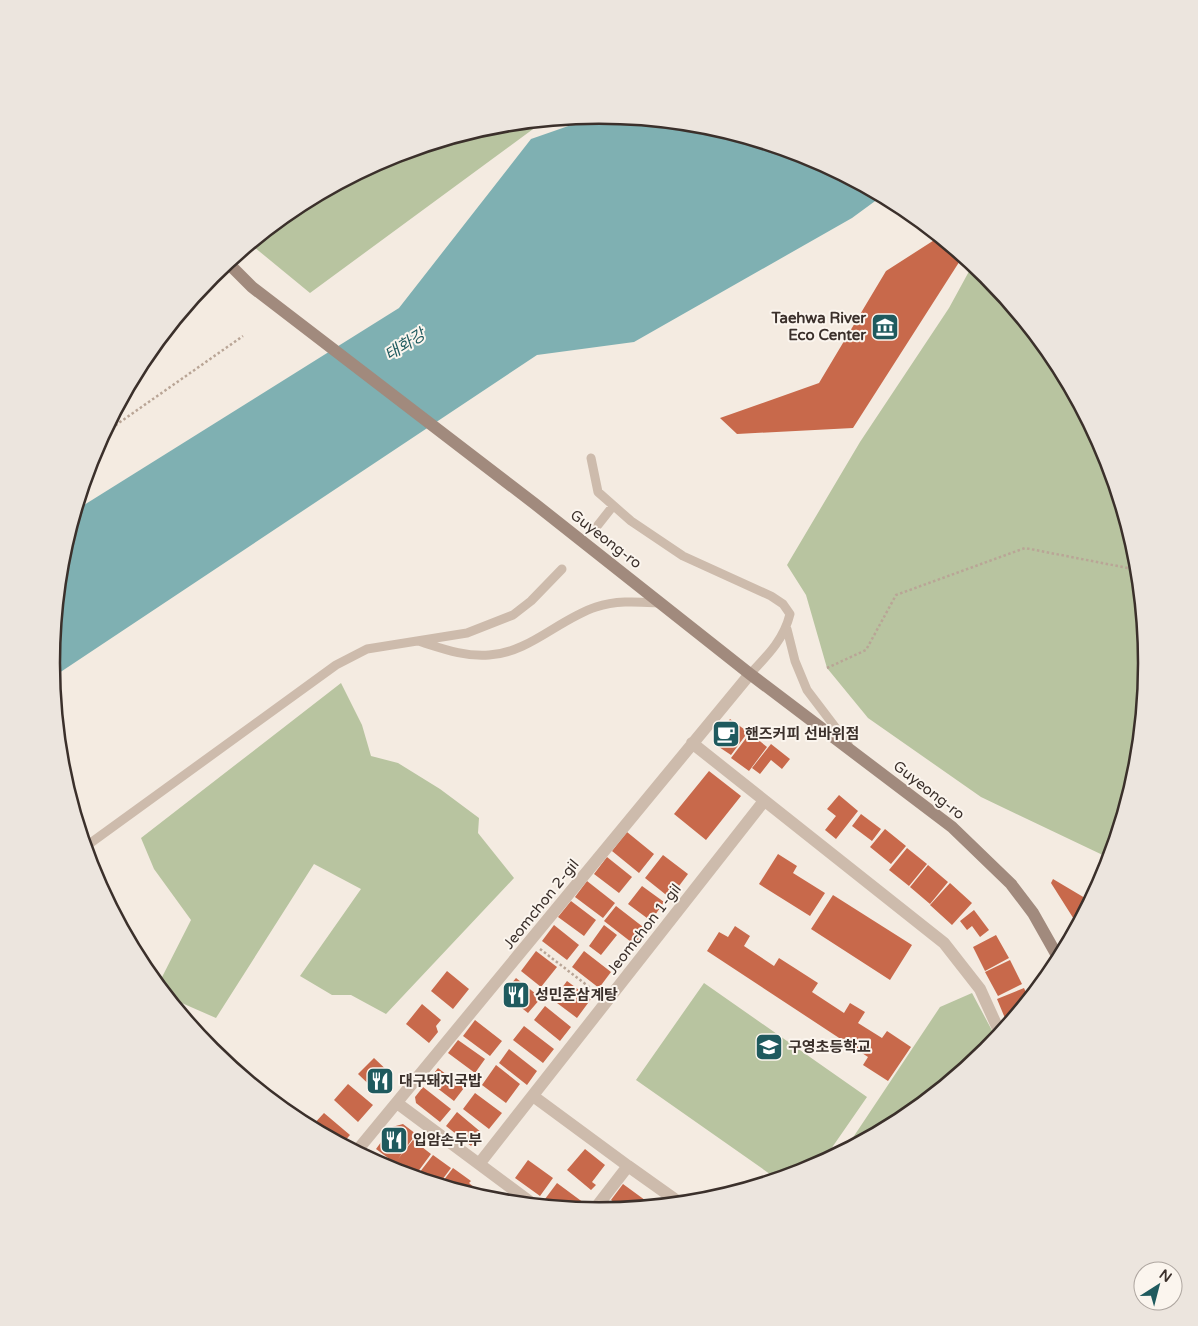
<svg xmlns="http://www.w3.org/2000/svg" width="1198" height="1326" font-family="'Varela Round','Noto Sans KR',sans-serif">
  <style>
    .green { fill: #b8c4a0 }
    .water { fill: #7fb0b2 }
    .building { fill: #c8694b }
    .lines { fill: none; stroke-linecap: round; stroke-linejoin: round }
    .path { stroke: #b9a596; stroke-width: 2.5; stroke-dasharray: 2.5 2.5; stroke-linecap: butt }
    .lane { stroke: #cdbbac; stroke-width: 9 }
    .street { stroke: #cdbbac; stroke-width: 12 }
    .secondary { stroke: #a18a7d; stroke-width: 12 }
    .labels { text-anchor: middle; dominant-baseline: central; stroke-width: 4; stroke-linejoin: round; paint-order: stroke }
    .poi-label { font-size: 15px; font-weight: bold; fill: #3b302b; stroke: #fbf5ee; text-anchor: start }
    .street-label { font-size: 15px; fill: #3b302b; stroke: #fbf5ee }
    .water-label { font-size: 16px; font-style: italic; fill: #1f5a5e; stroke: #fbf5ee }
    .rim { fill: none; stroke: #3b302b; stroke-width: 2.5 }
  </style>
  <rect width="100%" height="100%" fill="#f4ebe1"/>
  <path class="green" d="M544,121L310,293L254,247L257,238L295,207L390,157L492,126Z
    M973,264L987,276L1055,359L1105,454L1136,556L1147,663L1136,770L1109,858L981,797L868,718L827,668L806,595L787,565L860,442L949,308Z
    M341,683L362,725L371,756L398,763L440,789L479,818L478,833L514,878L386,1014L351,995H332L300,976L361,889L314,864L216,1018L168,997L158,985L191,920L154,869L141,838Z
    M704,983L867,1097L822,1162L808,1169L777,1179L636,1080Z
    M972,993L996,1038L986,1051L903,1119L846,1148L940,1007Z"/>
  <path class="water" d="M600,115L706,126L809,157L882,196L852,218L634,342L537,355L53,677L51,663L62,556L76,510L399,308L531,139Z"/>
  <path class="building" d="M939,237L963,256L853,428L737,434L720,418L819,383L886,271Z
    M730,719L748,732L731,755L713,743Z
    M750,733L767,747L749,771L731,758Z
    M771,744L790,759L782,769L771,760L760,774L752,768Z
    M709,771L741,796L706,840L674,814Z
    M839,795L858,811L836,839L825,830L836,816L827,809Z
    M861,814L881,829L872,841L852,826Z
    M885,829L906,846L891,864L870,847Z
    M627,832L654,854L639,873L612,851Z
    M907,848L927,864L909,886L889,870Z
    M778,854L797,866L793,873L825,893L810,916L759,884Z
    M663,855L688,874L670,898L645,878Z
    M607,857L632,877L619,893L594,874Z
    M928,865L948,882L930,904L910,887Z
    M1053,879L1090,901L1077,924L1051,883Z
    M587,881L615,903L603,918L575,897Z
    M950,883L972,903L952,925L930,905Z
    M642,886L664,902L651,921L628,904Z
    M833,895L912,945L890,980L811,929Z
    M571,901L596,920L584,936L558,917Z
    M616,906L647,930L635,945L604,921Z
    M974,910L989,930L980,937L972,926L967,930L960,921Z
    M554,925L579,945L567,960L542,941Z
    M604,925L617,935L601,955L589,946Z
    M735,926L750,936L744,946L774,966L779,958L818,983L812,992L844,1013L850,1003L865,1012L858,1023L882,1038L887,1031L911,1047L888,1081L863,1065L868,1057L707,951L719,932L728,937Z
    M996,935L1009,958L985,971L973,947Z
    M536,951L557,967L541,987L521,971Z
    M584,951L611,972L599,988L572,967Z
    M1010,960L1022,984L998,996L985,972Z
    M447,971L469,989L453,1009L431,991Z
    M516,978L541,998L528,1013L509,998L516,989L511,984Z
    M567,981L591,999L577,1018L553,1000Z
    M1024,988L1029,999L1007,1023L997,999Z
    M422,1004L441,1020L436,1026L438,1032L429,1043L406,1024Z
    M545,1006L571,1027L560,1041L534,1020Z
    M475,1020L502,1041L490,1056L463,1036Z
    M524,1026L554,1049L543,1063L513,1040Z
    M458,1040L485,1059L475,1073L448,1053Z
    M509,1049L537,1071L527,1085L499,1063Z
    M374,1058L393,1076L390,1079L392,1081L379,1094L358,1074Z
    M496,1065L520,1084L506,1103L482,1085Z
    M438,1068L464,1088L454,1101L428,1081Z
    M348,1084L373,1105L358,1122L334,1100Z
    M423,1087L451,1109L440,1122L416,1103L415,1097Z
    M475,1093L502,1113L489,1129L463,1109Z
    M457,1112L482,1133L471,1146L446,1126Z
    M324,1113L350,1135L342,1144L311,1127Z
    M403,1124L416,1134L398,1159L413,1140L431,1154L414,1177L376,1149L392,1127Z
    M585,1149L605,1165L592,1182L596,1185L591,1190L567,1170Z
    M433,1155L451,1168L439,1184L416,1177Z
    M528,1160L553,1178L540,1196L515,1178Z
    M453,1168L471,1181L469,1183L488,1199L440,1185Z
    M557,1183L584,1203L580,1209L554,1206L545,1199Z
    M623,1184L649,1203L647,1206L622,1208L611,1200Z"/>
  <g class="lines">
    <path class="path" d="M103,434L243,336
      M827,668L866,650L896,595L1025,548L1138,570
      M540,949L597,993"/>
    <path class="lane" d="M591,458L598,492L631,521L683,556L771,596L783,604L790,614C784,639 768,655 750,674
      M598,525L613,506
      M787,629L795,661L807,690L848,744
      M418,641C441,648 464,657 489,655C529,653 559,619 596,607C617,600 639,602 661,603
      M85,847L336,665L367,649L467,633L513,615L531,601L562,569"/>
    <path class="street" d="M692,743L944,943L980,989L1000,1033
      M533,1096L628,1166
      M397,1103L533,1204
      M361,1154L360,1147L750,674
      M479,1164L764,801
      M594,1210L628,1166L680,1203"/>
    <path class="secondary" d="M228,263L252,287L535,504L750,674L952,827L1011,884L1033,913L1059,959"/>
  </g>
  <defs>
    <g id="museum-square" transform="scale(1.4375)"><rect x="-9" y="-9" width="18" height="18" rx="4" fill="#1f5a5e" stroke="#fbf5ee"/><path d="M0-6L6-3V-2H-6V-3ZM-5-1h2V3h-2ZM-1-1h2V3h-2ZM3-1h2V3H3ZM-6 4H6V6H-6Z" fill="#fff"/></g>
    <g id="cafe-square" transform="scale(1.4375)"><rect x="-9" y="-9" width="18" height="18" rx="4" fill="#1f5a5e" stroke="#fbf5ee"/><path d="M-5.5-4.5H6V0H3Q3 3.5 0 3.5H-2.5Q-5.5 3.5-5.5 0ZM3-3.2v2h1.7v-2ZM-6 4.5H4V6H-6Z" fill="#fff"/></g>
    <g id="restaurant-square" transform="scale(1.4375)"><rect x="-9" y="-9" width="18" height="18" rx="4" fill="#1f5a5e" stroke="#fbf5ee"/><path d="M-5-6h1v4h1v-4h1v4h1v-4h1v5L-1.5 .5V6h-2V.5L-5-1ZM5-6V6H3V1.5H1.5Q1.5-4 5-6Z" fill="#fff"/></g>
    <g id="school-square" transform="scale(1.4375)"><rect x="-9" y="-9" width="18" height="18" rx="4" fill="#1f5a5e" stroke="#fbf5ee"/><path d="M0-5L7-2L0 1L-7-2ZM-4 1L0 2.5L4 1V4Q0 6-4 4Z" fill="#fff"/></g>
  </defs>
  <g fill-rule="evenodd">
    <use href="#museum-square" x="885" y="327"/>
    <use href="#cafe-square" x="726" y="734"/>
    <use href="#restaurant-square" x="516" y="995"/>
    <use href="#school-square" x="769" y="1047"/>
    <use href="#restaurant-square" x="380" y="1081"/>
    <use href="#restaurant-square" x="394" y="1140"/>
  </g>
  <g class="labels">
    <g class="poi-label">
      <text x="866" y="318" text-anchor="end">Taehwa River<tspan x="866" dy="17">Eco Center</tspan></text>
      <text x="745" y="734">핸즈커피 선바위점</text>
      <text x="535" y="995">성민준삼계탕</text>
      <text x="788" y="1047">구영초등학교</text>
      <text x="399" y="1081">대구돼지국밥</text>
      <text x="413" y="1140">입암손두부</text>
    </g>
    <g class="street-label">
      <text transform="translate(606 539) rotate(38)">Guyeong-ro</text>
      <text transform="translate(929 790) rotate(38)">Guyeong-ro</text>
      <text transform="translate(541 904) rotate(-51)">Jeomchon 2-gil</text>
      <text transform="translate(644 929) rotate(-52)">Jeomchon 1-gil</text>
    </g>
    <g class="water-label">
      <text transform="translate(405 345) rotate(-32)">태화강</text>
    </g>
  </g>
  <path d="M0 0H1198V1326H0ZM60 663a539 539 0 1 1 1078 0a539 539 0 1 1-1078 0Z" fill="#ece5de" fill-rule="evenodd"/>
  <path class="rim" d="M60 663a539 539 0 1 1 1078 0a539 539 0 1 1-1078 0Z"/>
  <g transform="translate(1158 1286) rotate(36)"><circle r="24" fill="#fbf5ee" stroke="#aea6a0"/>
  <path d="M0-4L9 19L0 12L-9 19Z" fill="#1f5a5e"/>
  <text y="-8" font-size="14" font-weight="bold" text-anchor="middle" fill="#3b302b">N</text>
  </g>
</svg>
